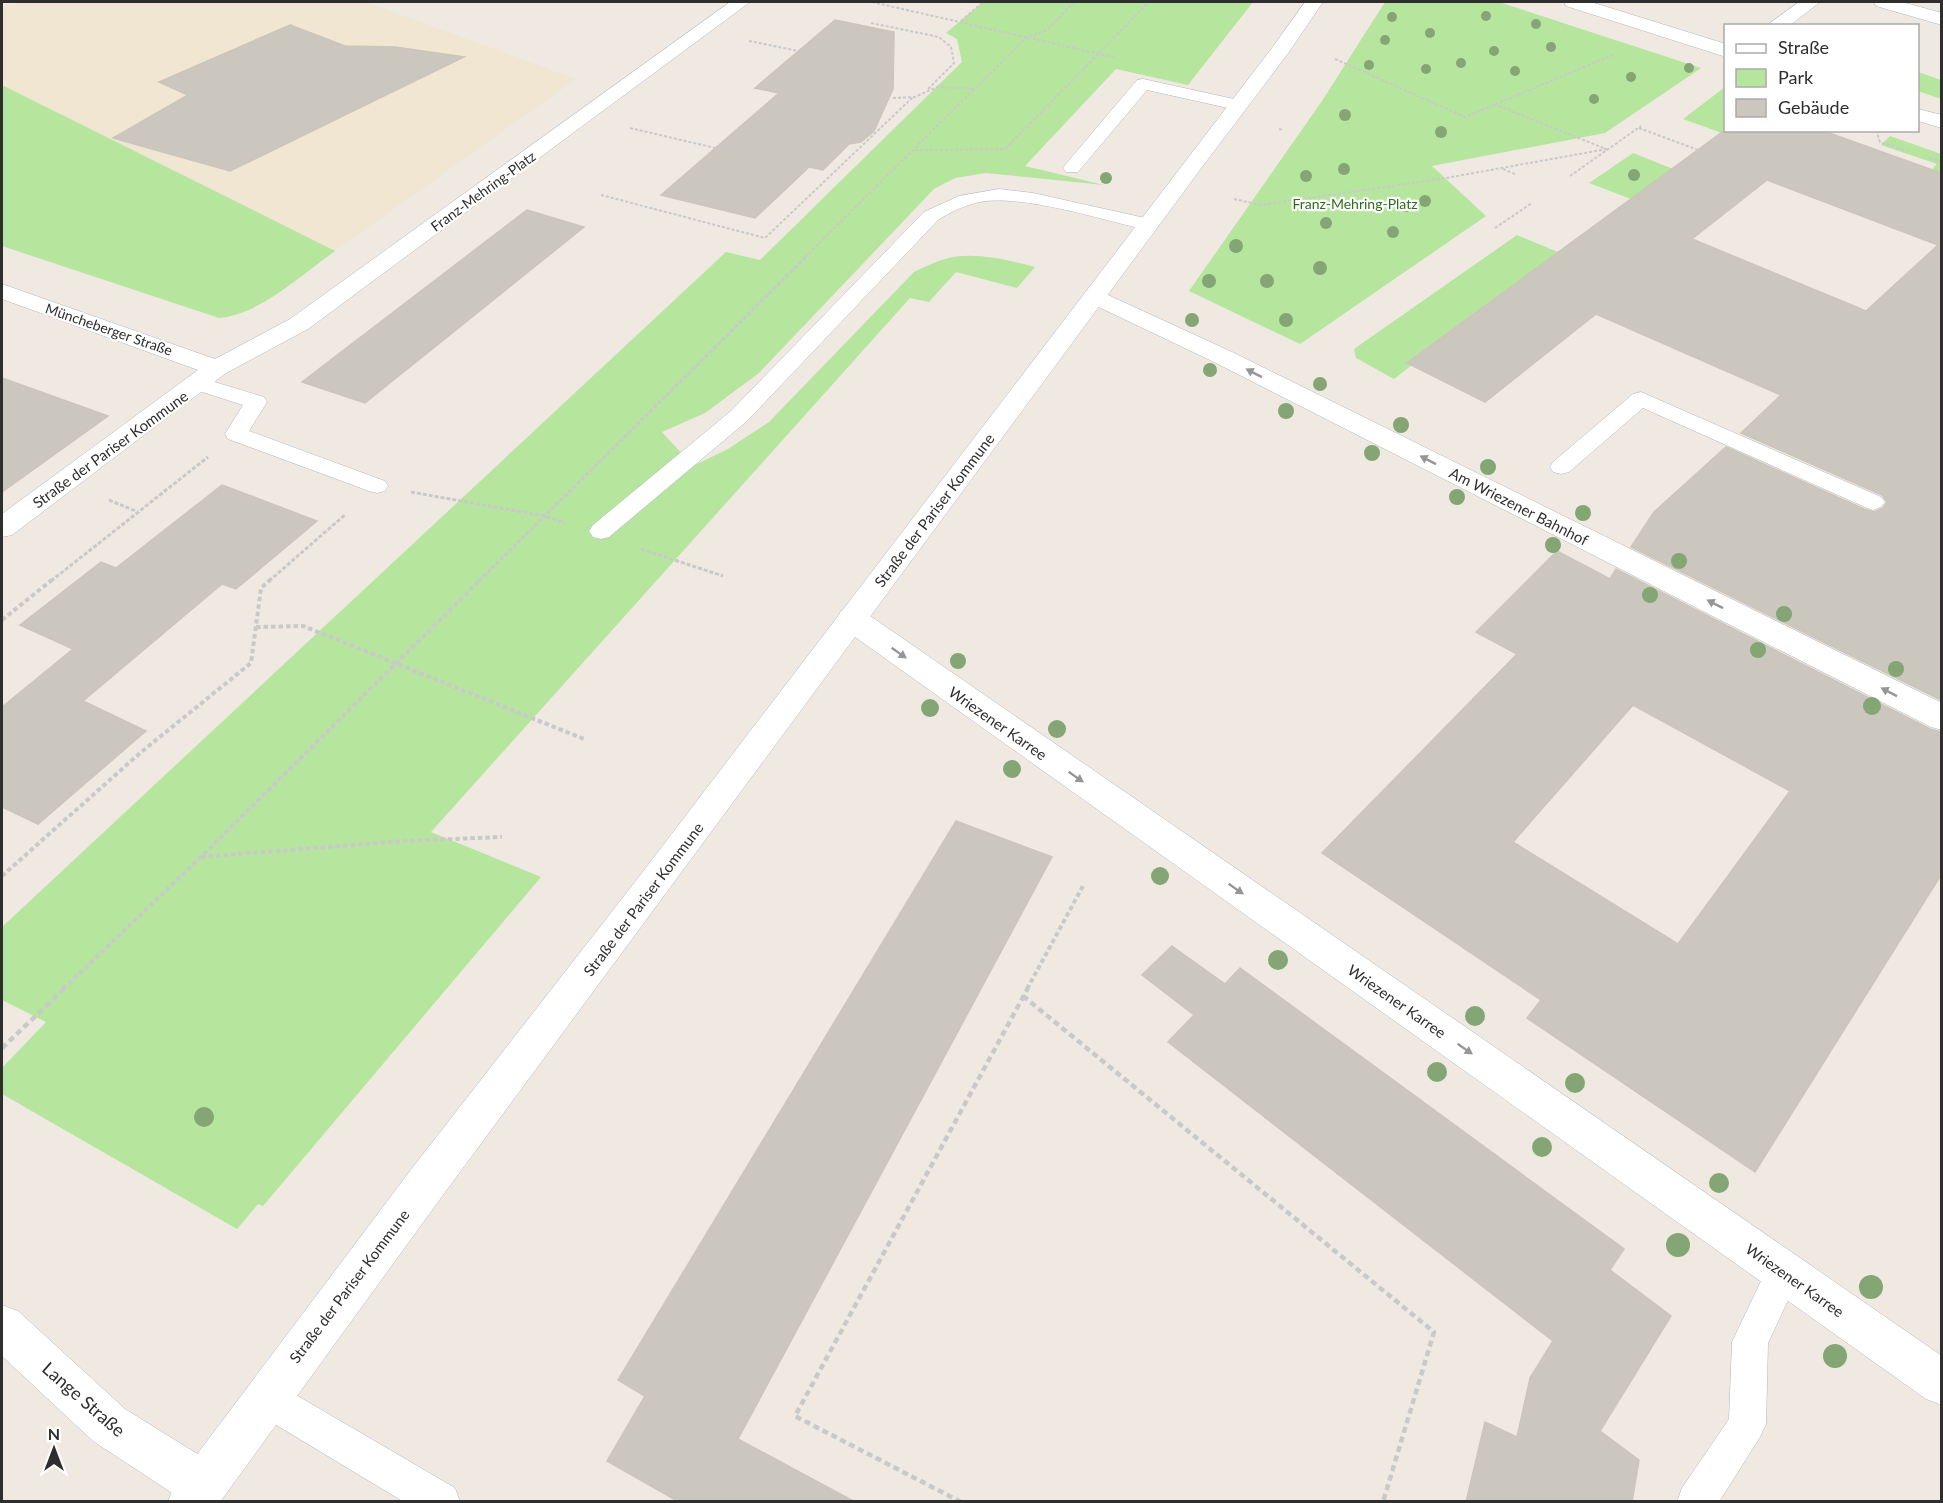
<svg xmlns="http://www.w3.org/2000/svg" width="1943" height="1503" font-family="Lato,sans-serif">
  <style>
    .education { fill: #f0e6d1 }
    .green { fill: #b6e59e }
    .building { fill: #cbc7bf; stroke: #cbc5ba; stroke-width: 1.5; fill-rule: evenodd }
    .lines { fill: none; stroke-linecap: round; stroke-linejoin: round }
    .service-casing { stroke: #b4b7c1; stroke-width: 1 }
    .minor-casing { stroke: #b4b7c1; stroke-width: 1 }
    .tertiary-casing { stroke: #b4b7c1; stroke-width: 1 }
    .path-far3 { stroke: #c9c9c9; stroke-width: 2; stroke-dasharray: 3 2; stroke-linecap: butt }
    .path-far2 { stroke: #c9c9c9; stroke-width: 3; stroke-dasharray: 4 2; stroke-linecap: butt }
    .path-far1 { stroke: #c9c9c9; stroke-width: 4; stroke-dasharray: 4.5 3; stroke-linecap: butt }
    .path { stroke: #c9c9c9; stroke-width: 4.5; stroke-dasharray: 6 4; stroke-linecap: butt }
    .service { fill: #fff; fill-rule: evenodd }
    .minor { fill: #fff; fill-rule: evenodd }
    .tertiary { fill: #fff; fill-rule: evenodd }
    .tree { fill: #84a574 }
    .oneway { fill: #969696 }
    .labels { text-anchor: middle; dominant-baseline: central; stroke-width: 4.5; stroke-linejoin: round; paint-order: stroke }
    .far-street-label { font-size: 14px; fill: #2e2e2e; stroke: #fff }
    .far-park-label { font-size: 14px; fill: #2c6e1b; stroke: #fff }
    .street-label { font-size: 15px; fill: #2e2e2e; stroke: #fff }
    .near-street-label { font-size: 18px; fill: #2e2e2e; stroke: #fff }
  </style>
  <rect width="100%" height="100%" fill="#efe9e1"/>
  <path class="education" d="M15,2H366L576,79L335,251L2,85V7Z"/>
  <path class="green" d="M983,2H1253L1188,85L1116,69L1025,166L1104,185L986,173L955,178L934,189L759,373L705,413L662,432L693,466L728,449L769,422L914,272C924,267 935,262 945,259C973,251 1007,260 1035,267L1017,288L956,272L929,302L910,298L431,832L541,877L263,1206L258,1204L237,1229L2,1094V1068L46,1022L2,1000V927L726,252L760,260L962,62L957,39L946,33Z
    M1385,2H1499L1701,68L1605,133L1432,166L1486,216L1300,344L1189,291L1322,101Z
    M1918,72L1941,80V99L1918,91Z
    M2,85L335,251C301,275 261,314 219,318L2,246Z
    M1725,87V130L1722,133L1683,119Z
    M1890,136L1941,154V173L1932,169L1937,164L1881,145Z
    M1633,153L1673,169L1631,199L1589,183Z
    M1517,235L1558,252L1408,362L1412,365L1394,379L1356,358L1354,349Z"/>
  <path class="building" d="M835,20L894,32L893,89L874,131L861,142L849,144L823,170L809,167L755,218L661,195L779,93L755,88Z
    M290,25L345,46L395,47L464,57L230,171L113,138L188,95L159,82Z
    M1725,130H1821L1941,173V700L1631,547L1654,512L1726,447L1864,509L1874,512L1883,508L1887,502L1882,495L1741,433L1781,395L1596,314L1485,402L1407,363ZM1767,180L1938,245L1866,311L1692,239Z
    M527,210L584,227L365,403L302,382Z
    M2,378L108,416L2,492Z
    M222,485L317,521L236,589L222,584L83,701L146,731L38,824L2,807V707L73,649L20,625L101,562L116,568Z
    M1557,551L1610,579L1616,569L1930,729L1941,732V875L1755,1172L1527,1018L1541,1000L1322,853L1517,654L1476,632ZM1633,705L1790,791L1678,944L1513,842Z
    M956,821L1052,857L738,1439L855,1502H679L607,1461L645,1396L618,1380Z
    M1172,946L1225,984L1240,968L1624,1249L1610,1270L1671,1316L1600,1431L1639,1460L1632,1502H1466L1485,1422L1517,1437L1530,1378L1553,1341L1168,1042L1194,1015L1142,975Z"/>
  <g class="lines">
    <g class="service-casing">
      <path id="service" d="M1143,79L1243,101L1245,105L1243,109L1237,110L1147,90L1078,172H1066L1063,168L1066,164L1137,80Z
        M999,189L1033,193L1154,220L1156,224L1154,228L1147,230C1103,220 1022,194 980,202C964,205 951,212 938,220L747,421L609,537L601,539L593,537L589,531L593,525L731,411L924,212L959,196Z
        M198,377L264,397L267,402L249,431L385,481L388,486L385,491L377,493L369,491L228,439L225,434L243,405L190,388L187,383L190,378Z
        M1641,392L1881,497L1885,502L1881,507L1873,510L1865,507L1643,408L1569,472L1561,474L1553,472L1550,467L1553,462L1633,394Z
        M1783,1255L1795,1260L1801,1272L1768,1343L1766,1424L1760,1437L1719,1502H1677L1682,1488L1729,1419L1732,1342L1771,1260Z
        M266,1379L279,1385L455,1488L460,1502H404L253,1411L247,1398L253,1385Z"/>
    </g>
    <g class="minor-casing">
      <path id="minor" d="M730,2H750L308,329L226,373L12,535L2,537V514L198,370L2,299V284L215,359L290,319Z
        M1799,2H1820L1789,26H1766Z
        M1874,2H1902L1942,13V25L1876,6Z
        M1095,289L1232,352L1942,703V730L1931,727L1214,362L1086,301L1083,296L1086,291Z
        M852,608L863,611L1942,1356V1405L1926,1399L841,627L837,619L841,611Z
        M2,1305L18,1311L125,1409L220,1468L226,1485L220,1502H186L93,1441L2,1356Z"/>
    </g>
    <g class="tertiary-casing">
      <path id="tertiary" d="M1305,2H1323L1289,52L1202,167L443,1195L220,1502H168L174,1485L413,1167L635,882L1275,44Z
        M1564,2H1591L1726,44V57L1566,6Z
        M1918,109L1942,115V128L1918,121Z"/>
    </g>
    <path class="path-far3" d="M872,2L1117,58
      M961,21L983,2
      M871,23L939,37L951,47L954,63L927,90
      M749,41L798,51
      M1335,59L1465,117L1615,54
      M893,98L915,97L937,87L976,89
      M1494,104L1606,149
      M630,128L728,151
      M1639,128L1698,150
      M1279,129L1283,130
      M1876,130L1880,142L1908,151
      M915,150L1005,149L1149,2
      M1929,158L1942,162
      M1503,169L1517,175
      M1570,176L1641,126
      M601,195L765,238L913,97
      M1234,199L1261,205L1446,178L1607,149
      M1495,228L1532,203
      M805,257L1027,37L1047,30L1074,2"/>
    <path class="path-far2" d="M411,492L545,516L565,523
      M109,500L138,512
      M641,549L723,576
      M51,581L208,457
      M269,581L346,514
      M479,581L807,256"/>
    <path class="path-far1" d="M2,620L53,579
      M256,627L303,626L584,739
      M201,857L403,841L502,837
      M2,876L140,753L251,663L261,588L271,579
      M63,989L201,857L481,579
      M1027,989L1083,886"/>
    <path class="path" d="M1023,996L1434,1332L1383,1502
      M2,1048L65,988
      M961,1502L795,1416L1028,988"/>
    <use href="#service" class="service"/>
    <use href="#minor" class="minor"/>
    <use href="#tertiary" class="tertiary"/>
  </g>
  <g class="tree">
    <circle cx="1486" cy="16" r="5"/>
    <circle cx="1392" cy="17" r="5"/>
    <circle cx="1536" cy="24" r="5"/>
    <circle cx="1430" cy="33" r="5"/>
    <circle cx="1385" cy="40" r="5"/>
    <circle cx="1551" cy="47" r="5"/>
    <circle cx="1494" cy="51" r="5"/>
    <circle cx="1461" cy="63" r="5"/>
    <circle cx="1369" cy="65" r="5"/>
    <circle cx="1689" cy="68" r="5"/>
    <circle cx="1426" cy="69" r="5"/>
    <circle cx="1515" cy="71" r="5"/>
    <circle cx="1631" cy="77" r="5"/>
    <circle cx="1594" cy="99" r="5"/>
    <circle cx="1345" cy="115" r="6"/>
    <circle cx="1441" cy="132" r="6"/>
    <circle cx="1344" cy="169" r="6"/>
    <circle cx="1634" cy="175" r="6"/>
    <circle cx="1306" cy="176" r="6"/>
    <circle cx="1106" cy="178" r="6"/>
    <circle cx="1425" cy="201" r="6"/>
    <circle cx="1406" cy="206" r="6"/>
    <circle cx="1326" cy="223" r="6"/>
    <circle cx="1393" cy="232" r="6"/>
    <circle cx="1236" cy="246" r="7"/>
    <circle cx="1320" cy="268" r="7"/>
    <circle cx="1209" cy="281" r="7"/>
    <circle cx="1267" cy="281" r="7"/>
    <circle cx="1192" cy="320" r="7"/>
    <circle cx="1286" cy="320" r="7"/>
    <circle cx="1210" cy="370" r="7"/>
    <circle cx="1320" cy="384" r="7"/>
    <circle cx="1286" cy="411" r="8"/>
    <circle cx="1401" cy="425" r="8"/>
    <circle cx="1372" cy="453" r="8"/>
    <circle cx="1488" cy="467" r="8"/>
    <circle cx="1457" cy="497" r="8"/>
    <circle cx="1583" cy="513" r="8"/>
    <circle cx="1553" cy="545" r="8"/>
    <circle cx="1679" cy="561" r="8"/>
    <circle cx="1650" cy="595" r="8"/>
    <circle cx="1784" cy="614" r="8"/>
    <circle cx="1758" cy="650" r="8"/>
    <circle cx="958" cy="661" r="8"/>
    <circle cx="1896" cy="669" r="8"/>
    <circle cx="1872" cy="706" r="9"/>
    <circle cx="930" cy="708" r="9"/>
    <circle cx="1057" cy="729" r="9"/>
    <circle cx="1012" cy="769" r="9"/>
    <circle cx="1160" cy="876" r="9"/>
    <circle cx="1278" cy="960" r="10"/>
    <circle cx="1475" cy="1016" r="10"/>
    <circle cx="1437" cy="1072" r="10"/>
    <circle cx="1575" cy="1083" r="10"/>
    <circle cx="204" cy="1117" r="10"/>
    <circle cx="1542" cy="1147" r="10"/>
    <circle cx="1719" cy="1183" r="10"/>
    <circle cx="1678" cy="1245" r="12"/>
    <circle cx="1871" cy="1287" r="12"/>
    <circle cx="1835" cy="1356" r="12"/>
  </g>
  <defs><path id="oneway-solid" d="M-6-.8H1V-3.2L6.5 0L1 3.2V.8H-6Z" transform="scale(1.5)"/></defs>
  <g class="oneway">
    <use href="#oneway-solid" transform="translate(1254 373) rotate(-153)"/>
    <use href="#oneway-solid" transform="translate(1428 460) rotate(-153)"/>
    <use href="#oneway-solid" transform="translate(1715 604) rotate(-153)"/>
    <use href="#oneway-solid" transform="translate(899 653) rotate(35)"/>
    <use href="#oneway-solid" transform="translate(1889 692) rotate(-153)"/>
    <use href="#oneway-solid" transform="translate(1076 777) rotate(35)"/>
    <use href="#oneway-solid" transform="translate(1236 889) rotate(35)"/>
    <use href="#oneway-solid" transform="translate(1465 1049) rotate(35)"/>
  </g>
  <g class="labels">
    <g class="far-street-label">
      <text transform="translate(483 191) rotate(-36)">Franz-Mehring-Platz</text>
      <text transform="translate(109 329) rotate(19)">Müncheberger Straße</text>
    </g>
    <g class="far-park-label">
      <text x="1355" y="203">Franz-Mehring-Platz</text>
    </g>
    <g class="street-label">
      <text transform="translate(110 449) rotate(-36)">Straße der Pariser Kommune</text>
      <text transform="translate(1519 506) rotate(27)">Am Wriezener Bahnhof</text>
      <text transform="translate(934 510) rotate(-53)">Straße der Pariser Kommune</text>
      <text transform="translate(998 723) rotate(35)">Wriezener Karree</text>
      <text transform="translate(643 899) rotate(-53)">Straße der Pariser Kommune</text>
      <text transform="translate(1397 1001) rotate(35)">Wriezener Karree</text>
      <text transform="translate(1795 1280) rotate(35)">Wriezener Karree</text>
      <text transform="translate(349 1286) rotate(-53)">Straße der Pariser Kommune</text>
    </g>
    <g class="near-street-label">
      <text transform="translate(84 1399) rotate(41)">Lange Straße</text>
    </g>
  </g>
  <rect width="1943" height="1503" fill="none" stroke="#2e2e2e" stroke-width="6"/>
  <rect x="1724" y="24" width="195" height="108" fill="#ffffff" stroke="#ababab" stroke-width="1.5"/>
  <rect x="1736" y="44" width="30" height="9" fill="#ffffff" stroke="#ababab" stroke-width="1.5"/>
  <text x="1778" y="54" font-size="18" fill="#2e2e2e">Straße</text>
  <rect x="1736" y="69" width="30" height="18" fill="#b6e59e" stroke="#ababab" stroke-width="1.5"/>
  <text x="1778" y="84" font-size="18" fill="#2e2e2e">Park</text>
  <rect x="1736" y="99" width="30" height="18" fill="#cbc7bf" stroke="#ababab" stroke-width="1.5"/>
  <text x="1778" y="114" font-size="18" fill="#2e2e2e">Gebäude</text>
  <g transform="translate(54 1449)" stroke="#ffffff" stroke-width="4.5" paint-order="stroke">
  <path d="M0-4.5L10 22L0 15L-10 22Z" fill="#2e2e2e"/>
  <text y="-9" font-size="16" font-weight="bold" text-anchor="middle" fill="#2e2e2e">N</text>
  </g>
</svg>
